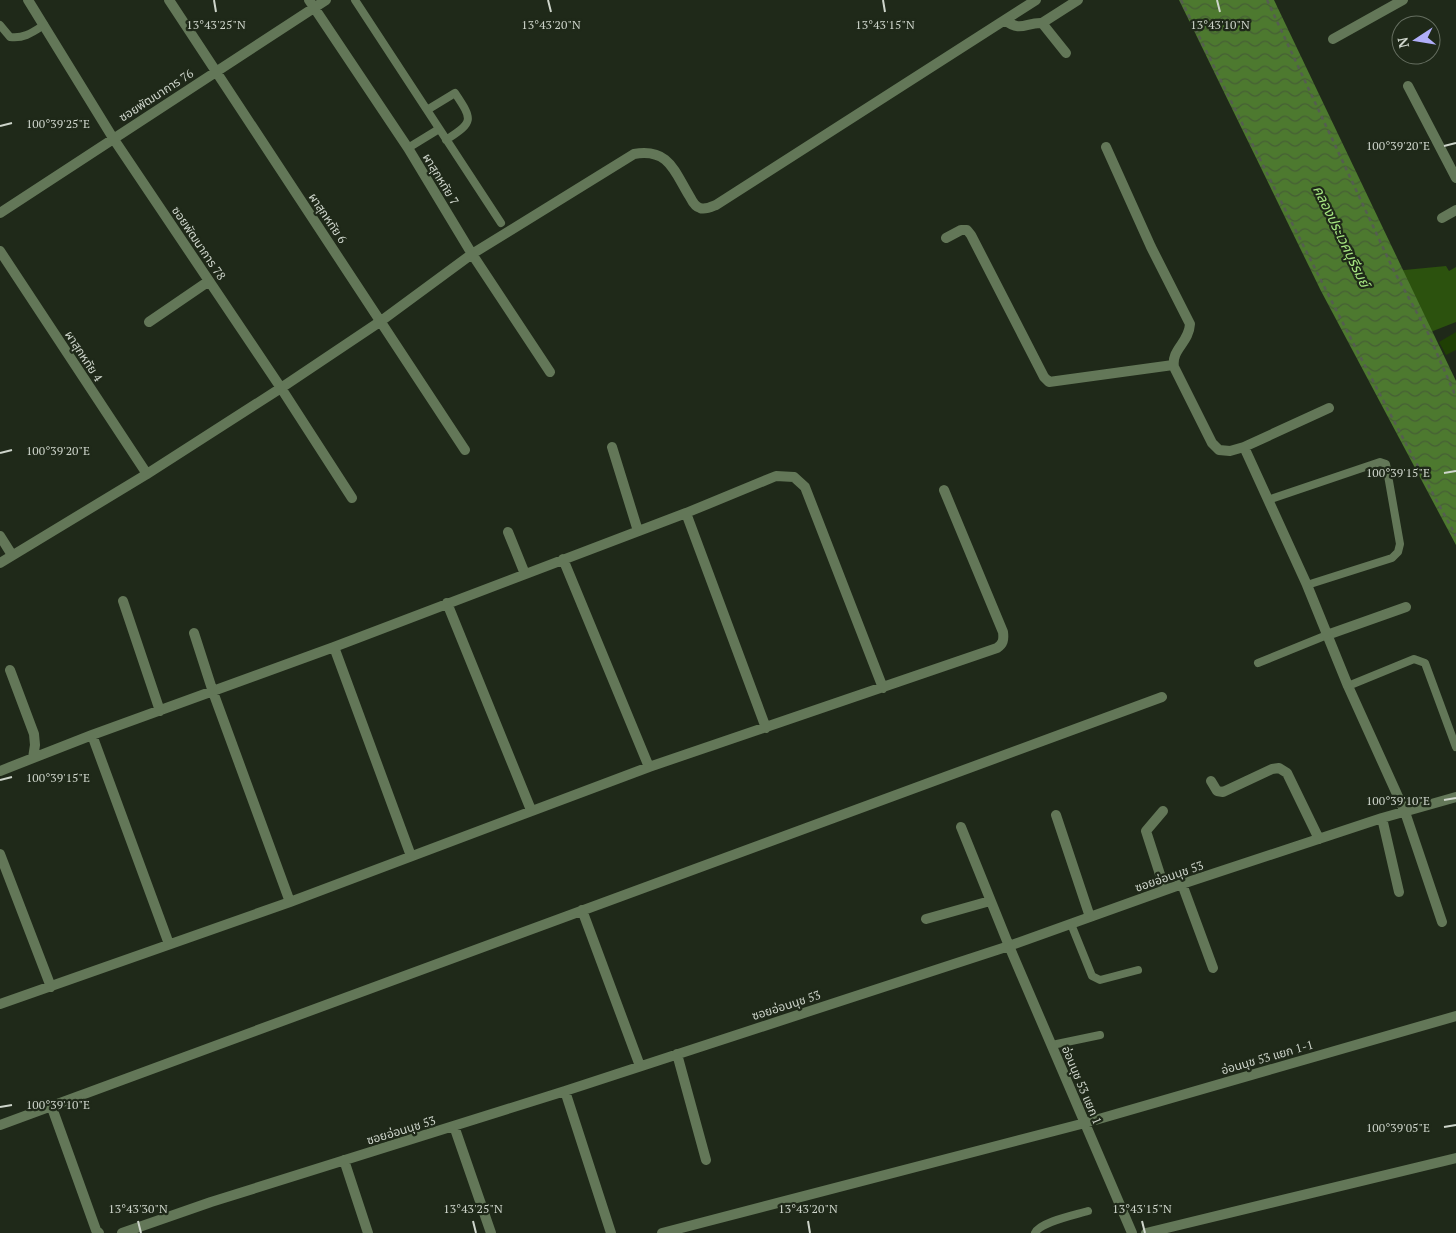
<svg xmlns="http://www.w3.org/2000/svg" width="1456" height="1233" font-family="'PT Serif','Noto Sans Thai',serif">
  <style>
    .grass { fill: #2c520e }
    .water { fill: url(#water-waves) }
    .building { fill: #1f3f04 }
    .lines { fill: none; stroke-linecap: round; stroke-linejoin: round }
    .path { stroke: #555e50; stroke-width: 2.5; stroke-dasharray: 4 4; stroke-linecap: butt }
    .lane { stroke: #637758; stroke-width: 8 }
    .street { stroke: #637758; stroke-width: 10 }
    .ticks { fill: none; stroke: #ced5cb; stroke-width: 2 }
    .labels { text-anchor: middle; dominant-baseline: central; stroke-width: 4.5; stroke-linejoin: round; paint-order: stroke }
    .street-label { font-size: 12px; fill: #ced5cb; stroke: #1f2919 }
    .water-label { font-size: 14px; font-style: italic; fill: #a7e682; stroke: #1f2919 }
    .ticks-label { font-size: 12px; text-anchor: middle; fill: #ced5cb; stroke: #1f2919; stroke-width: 4.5; stroke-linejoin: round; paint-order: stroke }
  </style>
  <defs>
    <pattern id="water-waves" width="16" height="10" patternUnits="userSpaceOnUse" patternTransform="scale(1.25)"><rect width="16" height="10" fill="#4d792f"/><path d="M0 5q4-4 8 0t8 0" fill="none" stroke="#465f35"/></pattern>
  </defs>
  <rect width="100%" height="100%" fill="#1f2919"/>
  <path class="grass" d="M1446,266L1449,271L1456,267V322L1428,333L1394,271Z"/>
  <path class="water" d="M1179,0H1274L1456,381V545L1321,291Z"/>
  <path class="building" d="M1456,332V350L1446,355L1439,342Z"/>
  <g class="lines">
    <path class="path" d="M1181,0C1270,180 1359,360 1456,536
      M1267,0L1394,271L1428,333L1456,397"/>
    <path class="lane" d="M355,0L501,223
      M0,25L10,37C24,39 33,32 44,25
      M427,110L455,93C473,120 474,122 446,140
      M408,148L439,129
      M1268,500L1380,462L1386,464L1400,544L1398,552L1392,558L1307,585
      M1258,663L1327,635
      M1348,686L1414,659L1425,663L1456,747
      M1071,924L1092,976L1100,980L1138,970
      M1052,1045L1100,1035
      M1035,1233C1040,1222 1075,1215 1088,1211"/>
    <path class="street" d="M28,0L113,138L281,388L352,498
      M169,0L465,450
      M309,0L408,148L472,254L550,372
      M1005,20C1021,33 1026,22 1042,23L1066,53
      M1042,23L1078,0
      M1333,39L1403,0
      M1408,86L1456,178
      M1106,147L1151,247L1190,324C1189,343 1171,349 1174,367L1212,443L1219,450L1230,451L1244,447L1307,585L1348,686L1405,812L1442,922
      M0,213L326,0
      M1442,218L1456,210
      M946,238L961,230H967L971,235L1044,377L1049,382L1173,365
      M0,251L147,474
      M149,322L209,281
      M612,447L638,531
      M1244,447L1329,408
      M686,513L766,728
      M508,532L525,574
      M0,536L12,555
      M563,559L649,767
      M0,563L147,474L281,388L381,321L472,254L634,154C669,148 674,171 690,197C692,201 696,207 700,208C705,210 711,207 716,205L1036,0
      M123,601L160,711
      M447,603L531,810
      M194,633L213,692L290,902
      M1327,635L1406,607
      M334,647L411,856
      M10,670L34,734L35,745L33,758
      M92,735L169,944
      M0,771L92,735L334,647L686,513L776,476L794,477L805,487L883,688
      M1211,781L1217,791L1223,792L1272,769L1279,768L1287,773L1319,839
      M1163,811L1146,831L1165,890
      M1056,815L1090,917
      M1382,818L1399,892
      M961,827L1009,946L1132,1233
      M0,854L51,987
      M1182,884L1213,968
      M582,910L640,1066
      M926,919L990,901
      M0,1004L290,902L649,767L997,648C1003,644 1004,640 1003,632L944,490
      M677,1054L706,1160
      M565,1091L611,1233
      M51,1105L96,1230L99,1233
      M0,1125L1162,697
      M454,1126L491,1233
      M344,1160L368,1233
      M122,1233L211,1202L565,1091L1009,946L1182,884L1382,818L1456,797
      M662,1233L1085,1123L1456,1016
      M1146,1233L1456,1158"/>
  </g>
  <path class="ticks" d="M214,0L216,12M548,0L551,12M883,0L885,12M1217,0L1220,12M0,126L12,123M1444,146L1456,143M0,453L12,450M1444,473L1456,471M0,780L12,777M1444,800L1456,798M0,1107L12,1105M1444,1127L1456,1125M138,1221L141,1233M473,1221L476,1233M808,1221L810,1233M1142,1221L1145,1233"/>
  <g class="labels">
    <g class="street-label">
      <text transform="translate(156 95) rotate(-33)">ซอยพัฒนาการ 76</text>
      <text transform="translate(441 179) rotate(59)">ผาสุกหทัย 7</text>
      <text transform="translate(328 218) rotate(56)">ผาสุกหทัย 6</text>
      <text transform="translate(199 243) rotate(56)">ซอยพัฒนาการ 78</text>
      <text transform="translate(84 356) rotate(57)">ผาสุกหทัย 4</text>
      <text transform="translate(1169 876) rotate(-19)">ซอยอ่อนนุช 53</text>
      <text transform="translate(786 1005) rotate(-18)">ซอยอ่อนนุช 53</text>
      <text transform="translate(1267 1057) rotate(-16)">อ่อนนุช 53 แยก 1-1</text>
      <text transform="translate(1082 1085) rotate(67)">อ่อนนุช 53 แยก 1</text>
      <text transform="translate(401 1130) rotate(-17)">ซอยอ่อนนุช 53</text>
    </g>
    <g class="water-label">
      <text transform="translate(1342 236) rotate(64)">คลองประเวศบุรีรมย์</text>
    </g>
  </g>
  <g class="ticks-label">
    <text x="216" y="29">13°43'25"N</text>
    <text x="551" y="29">13°43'20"N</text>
    <text x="885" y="29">13°43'15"N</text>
    <text x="1220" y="29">13°43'10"N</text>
    <text x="58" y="128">100°39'25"E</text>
    <text x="1398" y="150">100°39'20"E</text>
    <text x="58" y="455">100°39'20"E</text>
    <text x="1398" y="477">100°39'15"E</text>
    <text x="58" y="782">100°39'15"E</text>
    <text x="1398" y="805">100°39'10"E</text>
    <text x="58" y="1109">100°39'10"E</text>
    <text x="1398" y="1132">100°39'05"E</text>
    <text x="138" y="1213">13°43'30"N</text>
    <text x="473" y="1213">13°43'25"N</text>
    <text x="808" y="1213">13°43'20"N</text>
    <text x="1142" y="1213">13°43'15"N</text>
  </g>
  <g transform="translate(1416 40) rotate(258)"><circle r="24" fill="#1f2919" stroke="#656e60"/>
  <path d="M0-4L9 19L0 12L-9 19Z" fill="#b0aefa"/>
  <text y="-8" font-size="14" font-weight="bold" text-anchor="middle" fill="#ced5cb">N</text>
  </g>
</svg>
